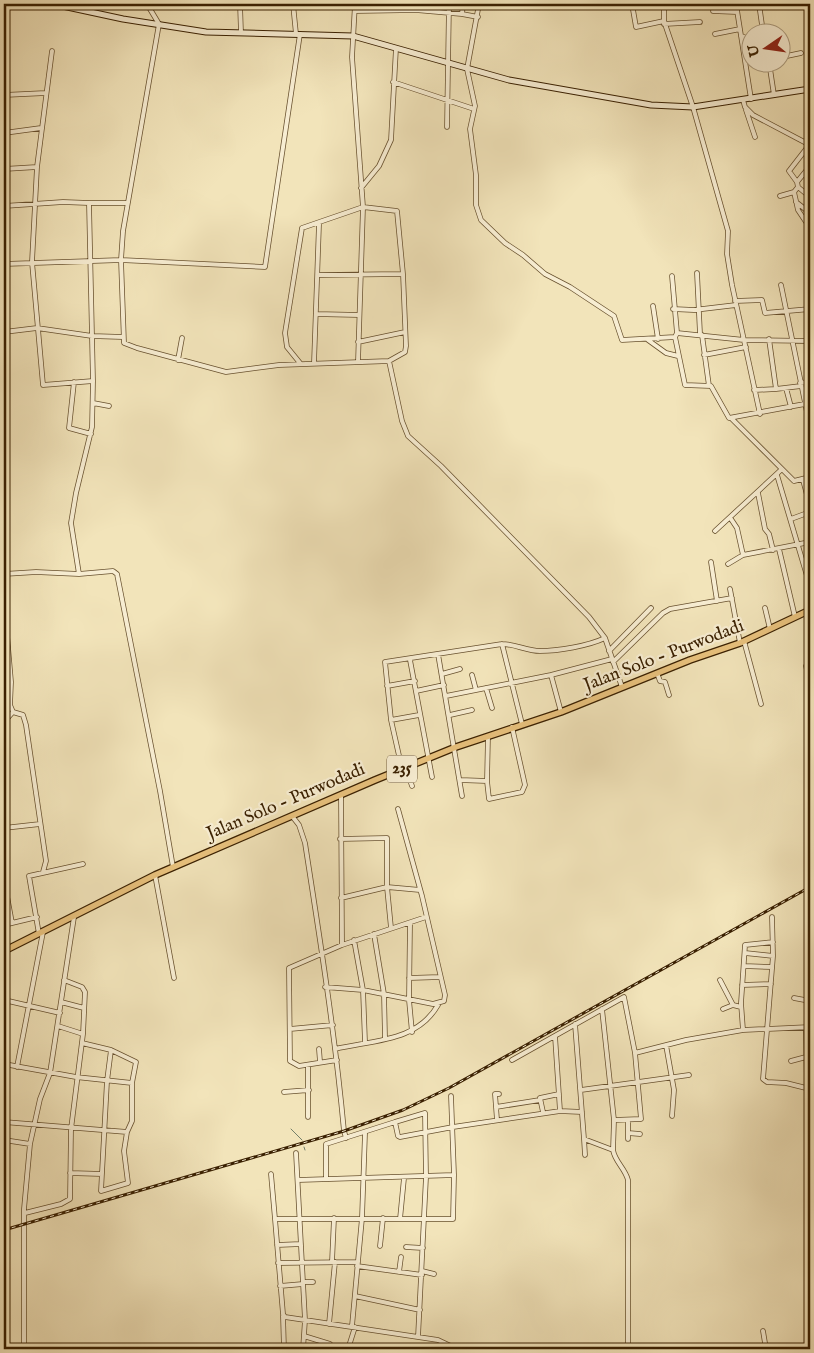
<svg xmlns="http://www.w3.org/2000/svg" width="814" height="1353" font-family="'IM FELL English',serif">
  <style>
    .lines { fill: none; stroke-linecap: round; stroke-linejoin: round }
    .stream { stroke: #747f69; stroke-width: 1 }
    .street-casing { stroke: #68512f; stroke-width: 5.5 }
    .secondary-casing { stroke: #3a2001; stroke-width: 7 }
    .primary-casing { stroke: #3a2001; stroke-width: 8 }
    .street { stroke: #f7edd2; stroke-width: 4 }
    .secondary { stroke: #f7edd2; stroke-width: 5 }
    .primary { stroke: #e9c27d; stroke-width: 5.5 }
    .rail-casing { stroke: #3a2001; stroke-width: 3 }
    .rail { stroke: #f7edd2; stroke-width: 1; stroke-dasharray: 4; stroke-linecap: butt }
    .labels { text-anchor: middle; dominant-baseline: central; stroke-width: 4.5; stroke-linejoin: round; paint-order: stroke }
    .shield { fill: #f7edd2; stroke: #735e40; stroke-width: 1 }
    .shield-label { font-size: 16px; font-weight: bold; fill: #3a2001 }
    .street-label { font-size: 18px; fill: #3a2001; stroke: #f7edd2 }
  </style>
  <rect width="100%" height="100%" fill="#f2e4ba"/>
  <filter id="stains"><feTurbulence type="fractalNoise" baseFrequency=".004" numOctaves="4"/><feColorMatrix values="0 0 0 0 .2 0 0 0 0 .09 0 0 0 0 .02 0 0 0 .5 -.17"/></filter>
  <radialGradient id="worn" r=".72"><stop offset=".6" stop-color="#630" stop-opacity="0"/><stop offset="1" stop-color="#630" stop-opacity=".3"/></radialGradient>
  <g class="lines">
    <path class="stream" d="M291,1129L302,1140
      M304,1147L305,1150"/>
    <g class="street-casing">
      <path id="street" d="M147,4L159,24L123,231L121,260L124,343L137,348L226,372L279,365L389,361L405,352L406,346L403,274L397,211L363,207L302,228L285,333L287,347L300,363
        M240,4L241,33
        M293,4L296,34
        M355,4L352,57L363,207L358,362
        M479,4L467,69L475,106L470,129L476,175V205L481,220L505,243L523,255L545,274L570,287L614,316L622,340L675,337L677,333L744,340L810,341
        M632,4L636,27L664,21
        M664,4V21L693,107L728,231L727,254L732,285L760,414
        M736,4L751,99
        M759,4L763,32
        M355,11L416,10L462,14L463,4
        M713,11L737,12
        M462,14L478,17
        M664,24L700,22
        M715,34L740,29
        M741,36L752,40
        M52,51L37,167L32,262L43,385L93,381
        M782,57L801,53
        M769,62L774,95
        M393,82L474,109
        M4,95L46,93
        M743,100L745,107L753,115L810,145
        M746,110L755,137
        M447,127L449,4
        M4,133L41,128
        M810,166L797,182L798,187L794,192L798,210L810,228
        M4,169L37,167
        M804,174L810,179
        M797,182L789,171L810,144
        M798,187L810,197
        M361,188L379,166L391,140L396,48
        M780,196L794,192
        M796,202L810,213
        M4,206L63,202L89,203
        M4,264L121,260L265,267L300,34
        M697,273L700,334
        M319,275L403,274
        M672,276L677,333
        M781,285L810,427
        M735,301L762,300L765,313L810,309
        M653,306L658,339
        M673,309L694,310L736,305
        M316,314L359,315
        M4,332L37,328L92,336L123,337
        M702,335L709,386
        M675,337L685,385L711,386L729,418L810,403
        M648,340L666,353L678,356
        M358,342L405,332
        M704,355L746,347
        M178,360L182,338
        M389,361L402,421L408,436L441,466L589,617L605,638L622,687
        M314,363L319,224
        M74,382L69,428L91,434
        M800,383L810,382
        M786,388L791,407
        M776,389L801,386
        M754,390L776,389L769,339
        M93,403L109,406
        M732,419L794,481L810,477
        M777,475L810,586
        M803,480L810,506
        M758,493L765,529L769,534L773,550
        M731,519L737,528L743,555
        M791,519L810,512
        M715,531L782,469
        M779,549L795,617
        M711,562L717,601
        M728,564L743,555L810,542
        M4,574L36,572L79,574L71,523L76,493L92,427L93,381L89,203H127
        M79,574L113,571L117,574L160,791L173,867
        M730,589L740,643
        M4,600L11,682L10,705L13,712
        M765,608L770,629
        M744,641L761,704
        M502,644L522,724
        M609,651L651,608
        M438,654L462,796
        M410,660L432,777
        M613,662L663,613L670,609L732,598
        M810,664L806,666L810,684
        M657,673L660,681L665,682L669,695
        M442,674L460,669
        M472,675L476,690
        M551,675L561,712
        M387,686L415,681
        M486,688L492,708
        M416,691L444,685
        M446,696L551,675L612,659
        M13,712L23,715L26,725L46,861L43,872
        M450,715L472,710
        M391,720L419,715
        M4,722L13,712
        M488,736L487,781L489,799L522,792L525,785L512,727
        M406,768L412,786
        M402,769L391,720L385,662L502,644C515,644 527,651 540,651C558,651 588,646 605,638
        M460,780L487,781
        M341,795L342,945
        M292,816L299,825L305,843C320,939 335,1034 344,1131L346,1138
        M4,828L40,824
        M340,839L387,838V887L391,928
        M155,875L174,978
        M4,880L12,923L37,917
        M341,898L387,887L420,890
        M772,917L773,956L763,1079L767,1082L786,1083L810,1089
        M410,923L409,1000L412,1032
        M4,925L12,923
        M39,934L29,876L83,864
        M374,934L384,994L385,1038
        M354,940L363,990L365,1042
        M745,953L773,956
        M744,966L772,967
        M409,978L440,977
        M720,980L733,1005L741,1007
        M742,985L771,984
        M325,987L363,990L433,1004L444,1001L445,995L422,896L398,809
        M794,998L810,1001
        M4,1000L60,1013
        M61,1002L84,1008
        M602,1009L614,1120L613,1150
        M723,1009L733,1005
        M575,1024L584,1139L613,1150C615,1162 625,1168 628,1180V1349
        M58,1026L83,1034
        M806,1027L807,1088
        M290,1029L333,1025
        M743,1030L741,1003L745,945L773,942
        M82,1043L111,1050L136,1062L132,1083V1121L127,1132L124,1151L128,1183L101,1191L107,1081L111,1050
        M666,1045L674,1090L672,1116
        M319,1049L320,1062
        M335,1049C373,1040 417,1042 438,1005
        M635,1053L686,1040L743,1030L810,1027
        M337,1060L299,1066L290,1061L289,968L342,945L426,917
        M512,1060L624,997L635,1053L641,1119L614,1120
        M791,1061L806,1057
        M4,1064L76,1077L132,1083
        M308,1065V1117
        M17,1067L43,932
        M581,1090L689,1075
        M284,1092L309,1090
        M451,1096L454,1175L453,1219H275L283,1314L285,1317L438,1340L457,1349
        M496,1107L495,1094H499
        M560,1111L582,1112
        M543,1112L540,1098L559,1094
        M497,1120L496,1107L540,1100
        M628,1120V1139
        M4,1122L127,1132
        M395,1122L425,1113L426,1177L418,1337
        M628,1133L640,1134
        M584,1139L585,1155
        M4,1140L30,1144
        M296,1153L305,1320L303,1349
        M70,1173L102,1174
        M271,1174L275,1219
        M326,1178V1144L395,1122L398,1136L400,1137L453,1127L560,1111L555,1036
        M298,1180L454,1175
        M25,1213L61,1204L70,1199L71,1129L83,1034L85,992L82,987L64,980
        M400,1219L404,1178
        M277,1245L301,1244
        M380,1246L383,1218
        M406,1247L423,1248
        M332,1262L334,1218
        M278,1263L358,1262
        M357,1266L422,1275
        M422,1271L434,1274
        M399,1272L401,1257
        M303,1282H313
        M280,1286L303,1284
        M355,1296L420,1310
        M283,1316L284,1349
        M329,1324L335,1262
        M352,1326L362,1218L365,1133
        M763,1331L766,1349
        M304,1336L330,1344
        M24,1349V1209L30,1144L40,1099L50,1073L74,917
        M348,1349L355,1327"/>
    </g>
    <g class="secondary-casing">
      <path id="secondary" d="M34,4L58,5L123,19L206,32L353,36L509,80L651,105L693,107L810,89"/>
    </g>
    <g class="primary-casing">
      <path id="primary" d="M4,951L155,875L375,780L456,747L561,712L690,660L740,643L810,610"/>
    </g>
    <use href="#street" class="street"/>
    <use href="#secondary" class="secondary"/>
    <use href="#primary" class="primary"/>
    <g class="rail-casing">
      <path id="rail" d="M4,1230L344,1131L403,1110L449,1088L810,887"/>
    </g>
    <use href="#rail" class="rail"/>
  </g>
  <g class="labels">
    <rect class="shield" x="387" y="755.5" width="30" height="27" rx="4"/>
    <g class="shield-label">
      <text x="402" y="769">235</text>
    </g>
    <g class="street-label">
      <text transform="translate(664 656) rotate(-21)">Jalan Solo - Purwodadi</text>
      <text transform="translate(286 802) rotate(-23)">Jalan Solo - Purwodadi</text>
    </g>
  </g>
  <rect width="814" height="1353" fill="none" stroke="#f2e4ba" stroke-width="20"/>
  <rect x="5" y="5" width="804" height="1343" fill="none" stroke="#3a2001" stroke-width="2.5"/>
  <rect x="10" y="10" width="794" height="1333" fill="none" stroke="#3a2001"/>
  <g transform="translate(766 48) rotate(257)"><circle r="24" fill="#f7edd2" stroke="#ab9b7e"/>
  <path d="M0-4L9 19L0 12L-9 19Z" fill="#8f2418"/>
  <text y="-8" font-size="14" font-weight="bold" text-anchor="middle" fill="#3a2001">U</text>
  </g>
  <rect width="100%" height="100%" filter="url(#stains)"/>
  <rect width="100%" height="100%" fill="url(#worn)"/>
</svg>
